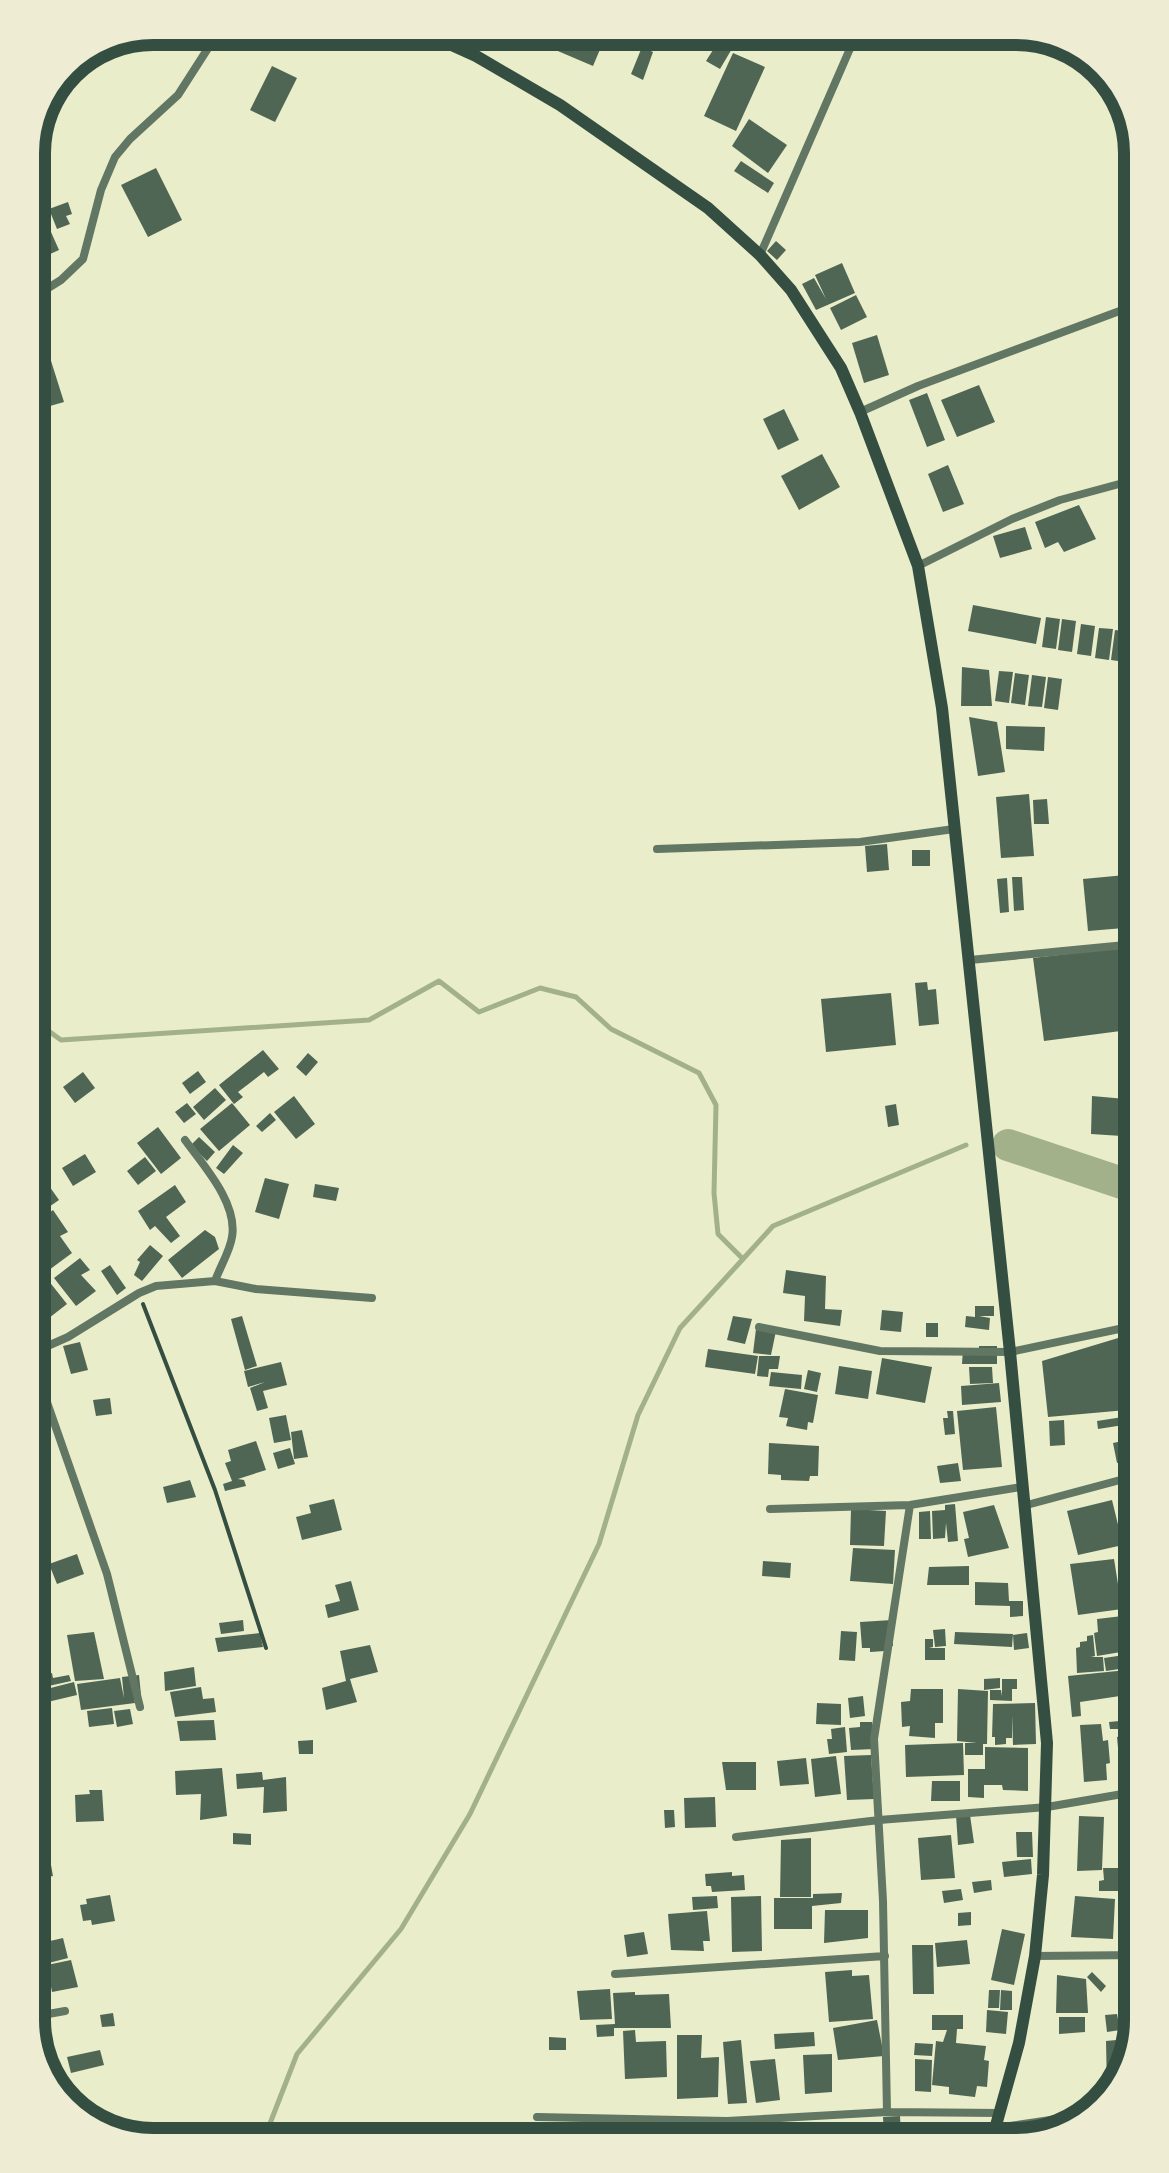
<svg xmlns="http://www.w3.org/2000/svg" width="1169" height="2173" font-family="'Titillium Web',sans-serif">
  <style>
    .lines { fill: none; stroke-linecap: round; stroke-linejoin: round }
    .stream { stroke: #a3b18a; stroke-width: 5 }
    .river { stroke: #a3b18a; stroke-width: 32 }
    .building { fill: #4f6655 }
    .path { stroke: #344e41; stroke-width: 4 }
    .minor { stroke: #617663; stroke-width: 8 }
    .trunk { stroke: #344e41; stroke-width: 12 }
    .rim { fill: none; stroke: #344e41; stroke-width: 12 }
  </style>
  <rect width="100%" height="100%" fill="#e9edc9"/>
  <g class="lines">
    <path class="stream" d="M32,1019L61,1040L369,1020L439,981L479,1012L540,988L576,997L611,1029L699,1073L716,1105L714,1193L718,1234L743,1259L773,1226L966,1145
      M262,2144L297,2054L401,1929L470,1814L599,1544L638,1415L680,1328L743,1259"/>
    <path class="river" d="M1008,1145L1137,1188"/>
  </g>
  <path class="building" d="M537,28H556L601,47L593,66L532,40Z
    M595,28H609L601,44L590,39Z
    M723,28H756L747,47L720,34Z
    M720,39L733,47L720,69L706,61Z
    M642,47L653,52L643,80L631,74Z
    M733,53L765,67L736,131L704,116Z
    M272,66L297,78L275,122L250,110Z
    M749,119L787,145L768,173L732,146Z
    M741,161L774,183L768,193L734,171Z
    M156,168L182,220L148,237L121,185Z
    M68,202L72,214L66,216L70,224L57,229L49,209Z
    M43,214L59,250L28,264V220Z
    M776,241L786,250L777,260L767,251Z
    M842,263L855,293L816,310L802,284L814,278L826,299L815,275Z
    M856,295L867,317L841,330L830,308Z
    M877,335L889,375L864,383L852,343Z
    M46,345L64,402L29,412V350Z
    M979,385L995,422L957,437L941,400Z
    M927,393L945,440L927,447L909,400Z
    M784,409L799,440L778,450L763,419Z
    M822,454L840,487L799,510L781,476Z
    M948,465L964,504L943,512L928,474Z
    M1079,505L1096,539L1064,552L1058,542L1045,548L1035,522Z
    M1025,527L1032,549L1000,558L993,536Z
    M973,605L1041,618L1036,644L968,631Z
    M1046,617L1060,619L1056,649L1042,647Z
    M1062,619L1076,621L1072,652L1058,650Z
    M1081,624L1095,626L1091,656L1077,654Z
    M1099,628L1113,629L1109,660L1095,658Z
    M1115,630L1129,632L1125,662L1111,660Z
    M962,667L989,670L992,706H961Z
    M999,671L1013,672L1009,703L995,701Z
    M1015,673L1029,675L1025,705L1011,703Z
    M1032,675L1046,677L1042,707L1028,706Z
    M1048,677L1062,679L1058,710L1044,708Z
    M969,717L997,722L1005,772L978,776Z
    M1006,726L1045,727L1044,751L1006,749Z
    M1029,794L1034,856L1001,858L996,797Z
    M1047,799L1049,824H1034L1033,800Z
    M887,844L889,870L867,872L865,846Z
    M912,850H930V866H912Z
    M1136,874V927L1088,931L1083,879Z
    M1012,877H1022L1024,910L1014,911Z
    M1007,878L1009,912L1000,913L997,879Z
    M1136,946V1029L1044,1041L1033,958Z
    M927,982L928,990L936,989L939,1024L919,1026L915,983Z
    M891,993L896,1045L826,1052L821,999Z
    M263,1050L279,1069L268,1077L264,1072L238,1092L243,1097L234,1104L219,1085Z
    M1123,1051H1134L1135,1082L1124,1083Z
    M308,1053L318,1062L306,1076L296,1067Z
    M198,1071L206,1082L190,1094L182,1083Z
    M83,1072L95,1088L75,1103L63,1087Z
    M215,1088L226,1100L204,1120L193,1107Z
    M294,1096L315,1124L296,1139L274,1112Z
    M1092,1096L1137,1100V1137L1091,1134Z
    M187,1103L196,1114L184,1123L175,1112Z
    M232,1103L250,1125L219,1151L200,1129Z
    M896,1104L899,1125L888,1127L885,1106Z
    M270,1113L276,1120L262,1132L256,1126Z
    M158,1127L181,1158L161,1174L137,1143Z
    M199,1137L215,1152L207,1161L191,1145Z
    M233,1145L243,1153L224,1174L216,1168Z
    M85,1154L96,1172L73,1186L62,1168Z
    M145,1157L156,1171L138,1185L127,1171Z
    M265,1178L289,1184L279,1219L255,1212Z
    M47,1183L59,1200L33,1218V1192Z
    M315,1184L339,1188L336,1201L313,1197Z
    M175,1185L186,1202L166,1217L180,1236L171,1243L155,1226L150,1230L138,1211Z
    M53,1210L68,1232L60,1236L72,1253L49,1270L33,1248V1225Z
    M205,1230L215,1237L219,1249L182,1278L168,1260Z
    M150,1245L163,1256L142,1281L134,1275L140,1262L137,1260Z
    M80,1258L90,1270L81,1275L96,1291L76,1306L54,1278Z
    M110,1265L126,1288L117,1295L101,1271Z
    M786,1270L826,1276L825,1309L842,1310L840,1326L804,1321L805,1296L783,1293Z
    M48,1280L67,1304L49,1318L33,1298V1291Z
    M975,1306H994V1316H979L990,1318L989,1330L965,1327L966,1316L975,1317Z
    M882,1310L903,1312L901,1332L880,1330Z
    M242,1316L257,1366L245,1370L231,1319Z
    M733,1316L752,1319L745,1344L727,1340Z
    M926,1323H938V1337H926Z
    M756,1329L776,1331L771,1355L753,1353Z
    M1138,1332V1409L1048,1417L1042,1361Z
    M80,1342L88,1370L71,1374L63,1346Z
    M979,1346H997V1364H962L963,1349H979Z
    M708,1349L758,1356L755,1374L705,1367Z
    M759,1356H780L778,1369H769L768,1377L757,1376Z
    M882,1358L932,1367L925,1403L876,1394Z
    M281,1362L287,1385L263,1391L268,1408L257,1411L250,1388L265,1382L248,1387L244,1371Z
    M839,1366L872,1371L868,1399L835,1394Z
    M969,1367H992L993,1383L970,1384Z
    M808,1370L821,1373L817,1392L804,1389Z
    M771,1372L802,1375L801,1389L769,1386Z
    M999,1383L1001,1402L962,1405L961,1386Z
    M785,1389L818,1395L813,1423L808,1422L807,1430L786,1426L788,1418L779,1417Z
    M110,1398L112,1414L96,1416L93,1400Z
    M996,1407L1002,1467L963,1470L957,1411Z
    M947,1411H953L955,1434L945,1435L943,1418H948Z
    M286,1415L291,1440L274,1443L269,1418Z
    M1129,1416L1130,1424L1098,1429L1097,1421Z
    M1064,1420L1065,1445L1050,1446L1049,1421Z
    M302,1430L308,1457L294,1459L291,1432Z
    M1132,1439L1135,1452L1124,1455L1126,1461L1117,1463L1113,1443Z
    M256,1441L266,1470L238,1479L244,1480L246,1486L225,1491L223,1484L232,1481L225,1463L231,1461L228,1450Z
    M769,1443L819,1446L818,1476H810L809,1481L781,1480V1475L768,1474Z
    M290,1448L295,1464L278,1469L273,1453Z
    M958,1463L961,1481L940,1483L937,1466Z
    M190,1480L196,1497L167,1503L163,1487Z
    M334,1499L342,1530L302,1540L296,1517L311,1513L309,1505Z
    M1112,1500L1123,1545L1078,1555L1067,1511Z
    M955,1504L958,1541L948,1542L946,1523L945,1538L933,1539L932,1511L945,1510V1505Z
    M994,1505L1009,1548L968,1557L964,1539L969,1538L963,1512Z
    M851,1509L886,1511L884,1546L850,1545Z
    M930,1511L931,1539H919V1512Z
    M853,1548L895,1550L893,1584L850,1581Z
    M77,1554L84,1574L57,1584L49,1564Z
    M1114,1559L1122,1609L1078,1615L1070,1564Z
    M763,1561L791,1563L790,1578L762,1576Z
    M969,1566V1585H927L929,1567Z
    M351,1581L359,1610L328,1618L325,1605L340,1601L335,1585Z
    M975,1582L1008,1583L1009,1601H1023V1616L1010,1617V1606L975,1605Z
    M36,1583H46L48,1598L38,1599Z
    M1131,1615V1620L1137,1619L1139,1649L1097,1656L1094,1633L1098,1632L1097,1619Z
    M243,1620L244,1631L221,1634L219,1623Z
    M892,1620L893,1646H885V1651L870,1652V1648H862L860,1622Z
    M945,1629L946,1646L935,1647L933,1630Z
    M841,1631L857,1632L855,1661L839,1660Z
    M94,1632L104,1679L75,1681L67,1635Z
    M955,1632L1013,1634L1012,1647L954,1644Z
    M260,1633L263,1647L218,1652L215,1638Z
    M1027,1633L1029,1648L1014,1650L1013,1635Z
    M1093,1635L1095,1656L1091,1657H1103L1104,1671L1077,1673L1076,1648L1080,1647V1642L1087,1641V1636Z
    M925,1639H933V1647L929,1648H945V1660H925Z
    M370,1645L378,1672L350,1679L357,1702L326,1710L322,1688L346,1681L340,1651Z
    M1138,1653L1139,1666L1106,1671L1104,1658Z
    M194,1667L196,1686L165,1691L164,1672Z
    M1137,1669L1140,1693L1080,1702L1081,1716L1072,1717L1068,1676Z
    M52,1673L53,1678L69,1675L71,1681L35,1689V1677Z
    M139,1675L141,1695L134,1696L135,1703L81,1710L77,1684L120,1678L124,1698L122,1677Z
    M1000,1678V1688L984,1690V1679Z
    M1002,1679H1017V1689H1012V1701L990,1700V1690H1001L1002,1696Z
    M74,1682L77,1695L35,1705V1692Z
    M201,1687L203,1699L214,1698L216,1712L175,1717L170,1692Z
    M911,1689H943V1723H935V1738L909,1736L910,1726L902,1727L901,1702L910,1701Z
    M958,1689L988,1691L987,1744L957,1741Z
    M863,1696L865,1716L850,1718L848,1698Z
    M817,1703L841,1704V1725L816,1724Z
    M1035,1703L1036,1744L1013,1745L1012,1715V1738H1006V1744L995,1745V1737H992L993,1704Z
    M112,1708L114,1724L89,1727L87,1711Z
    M130,1709L133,1724L117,1727L114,1711Z
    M214,1720L216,1740L180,1741L177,1721Z
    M1130,1720L1131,1729H1110L1109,1722Z
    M860,1722H872L875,1749L851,1750L849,1728L860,1727Z
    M1101,1724L1103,1741L1108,1740L1110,1763L1106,1764L1107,1780L1084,1782L1080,1725Z
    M845,1727L847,1752L829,1754L827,1739H832L831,1729Z
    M1128,1735L1131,1767L1120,1769L1117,1737Z
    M313,1740V1754H299L298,1741Z
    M963,1743L964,1775L906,1777L905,1745Z
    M965,1743H983V1755H965Z
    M985,1747L1028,1748V1791L1003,1790L1002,1785H984V1798L968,1797V1769H985Z
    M871,1755L874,1799L847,1800L844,1756Z
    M836,1756L841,1794L815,1797L811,1759Z
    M806,1758L809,1784L780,1786L777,1761Z
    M722,1762H756V1790H726Z
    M222,1768L227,1816L200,1820L201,1794L176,1795L175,1771Z
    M262,1772L263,1780L286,1777L287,1811L263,1813L264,1787L237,1789L236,1774Z
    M932,1781H960V1801H931Z
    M89,1790H102L104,1821L76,1822L75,1795L90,1794Z
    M715,1797L716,1827L685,1828L684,1798Z
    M1140,1801V1855H1133L1130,1802Z
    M664,1810H674L675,1827L665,1828Z
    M956,1815H970L974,1843L958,1845Z
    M1079,1816L1104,1817L1102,1870L1077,1871Z
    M1016,1832H1032L1033,1857H1017Z
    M233,1833L251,1834V1845L233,1844Z
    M951,1835L955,1878L921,1880L918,1838Z
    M811,1838V1897H780L781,1840Z
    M1031,1859L1032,1874L1004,1877L1002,1862Z
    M51,1865L53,1876L37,1879L36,1868Z
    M1103,1868H1120V1891H1099V1881L1104,1880Z
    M1140,1869L1141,1921L1133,1922L1129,1893L1135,1892L1132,1870Z
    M732,1872V1876L744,1875L745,1890L712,1892L711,1886H706L705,1874Z
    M991,1880L992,1890L974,1893L972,1882Z
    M961,1889L963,1900L944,1903L942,1891Z
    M842,1893L841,1903L812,1906V1929H774V1898H813V1894Z
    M110,1895L115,1921L92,1925L91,1920L83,1921L80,1905L87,1904L86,1899Z
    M717,1896L718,1908L693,1910L692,1897Z
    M761,1896L762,1951L732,1952L731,1897Z
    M1075,1896L1115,1899L1113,1939L1071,1937Z
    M825,1910H868V1938L824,1943Z
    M707,1911L710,1941H703L704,1951L671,1950L668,1914Z
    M971,1912V1925L958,1926V1913Z
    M1002,1929L1025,1934L1014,1985L991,1980Z
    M644,1932L648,1954L627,1957L624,1935Z
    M63,1938L68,1958L37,1966V1944Z
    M967,1940L970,1964L937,1967L935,1943Z
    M912,1945H933L934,1994H913Z
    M1141,1957V2027H1133L1136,1958Z
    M71,1960L78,1987L52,1992L47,1965Z
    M852,1970V1976L869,1975L873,2019L829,2022L825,1972Z
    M1092,1972L1106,1986L1101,1992L1087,1977Z
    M1057,1975L1086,1979L1088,2013H1056Z
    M610,1989L612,2019L580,2020L577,1991Z
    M989,1990H1000L999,2008H988Z
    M1001,1990L1012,1991V2010H1000Z
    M635,1992V1995L669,1994L671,2028H614V2036L597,2037L596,2025L615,2024L613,1993Z
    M987,2010L1008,2012L1006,2034L986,2032Z
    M113,2013L115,2026L102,2027L100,2015Z
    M1117,2014L1120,2030L1107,2032L1105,2015Z
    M932,2015H963V2029H957L956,2043L986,2046L984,2060L989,2061L987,2087L977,2086L975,2097L949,2094V2087L932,2085L936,2041L943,2042L947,2030H932Z
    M1059,2017H1085V2032L1059,2034Z
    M877,2020L884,2056L838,2060L833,2028Z
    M635,2030L636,2042L666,2041L667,2077L625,2079L623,2031Z
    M814,2032L815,2046L775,2049L774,2034Z
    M677,2035H702L701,2058L719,2057L718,2097L677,2099Z
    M549,2037L566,2038V2050H549Z
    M1127,2039V2045H1136L1121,2089L1107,2090L1106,2041Z
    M741,2040L747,2103L728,2104L723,2042Z
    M915,2043L933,2044L932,2056L914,2055Z
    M100,2050L104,2065L71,2073L67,2057Z
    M832,2054V2092L805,2094L803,2055Z
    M775,2059L780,2100L756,2103L750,2061Z
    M915,2059L932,2060L931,2092L915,2091Z
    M49,2060L53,2075L47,2081L37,2069V2063Z
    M67,2076L71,2086L57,2091L53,2081Z
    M900,2116L901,2137H884L883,2117Z
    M778,2124L780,2139H740L738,2129Z
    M727,2129L728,2139H701L700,2134Z
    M842,2129L862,2130V2138H842Z"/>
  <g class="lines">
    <path class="path" d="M143,1304L215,1490L266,1648"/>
    <path class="minor" d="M760,255L859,28
      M29,300L61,280L83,259L101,190L115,157L130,139L178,95L221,28
      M860,412L918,386L1133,306
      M918,566L1012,519L1060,500L1134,480
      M657,849L860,842L954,829
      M970,960L1136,944
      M185,1140C203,1165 238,1203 232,1237C230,1251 220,1267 215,1281
      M33,1147L39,1141
      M759,1327L880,1351L1010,1352L1138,1325
      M34,1352L68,1337L139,1293L156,1286L215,1281L256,1289L372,1298
      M34,1365L107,1574L140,1707
      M1023,1506L1139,1475
      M770,1509L910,1505L1021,1487
      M736,1837L879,1820L1047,1807L1140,1791
      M1035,1956L1141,1955
      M615,1974L885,1956
      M37,2016L65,2011
      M887,2112L883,1901L874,1739L910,1505
      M537,2117L727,2121L887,2112L1000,2113
      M996,2128L1091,2114"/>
    <path class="trunk" d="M414,28L476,56L560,105L708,208L760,255L791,290L841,368L860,412L918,566L942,708L1010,1352L1047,1743L1043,1875L1035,1956L1019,2043L993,2136"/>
  </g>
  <path d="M0 0H1169V2173H0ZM153 45H1016A108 108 0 0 1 1124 153V2020A108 108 0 0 1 1016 2128H153A108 108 0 0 1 45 2020V153A108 108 0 0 1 153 45Z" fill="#eeecd3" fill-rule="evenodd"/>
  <path class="rim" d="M153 45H1016A108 108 0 0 1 1124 153V2020A108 108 0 0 1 1016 2128H153A108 108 0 0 1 45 2020V153A108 108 0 0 1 153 45Z"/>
</svg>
